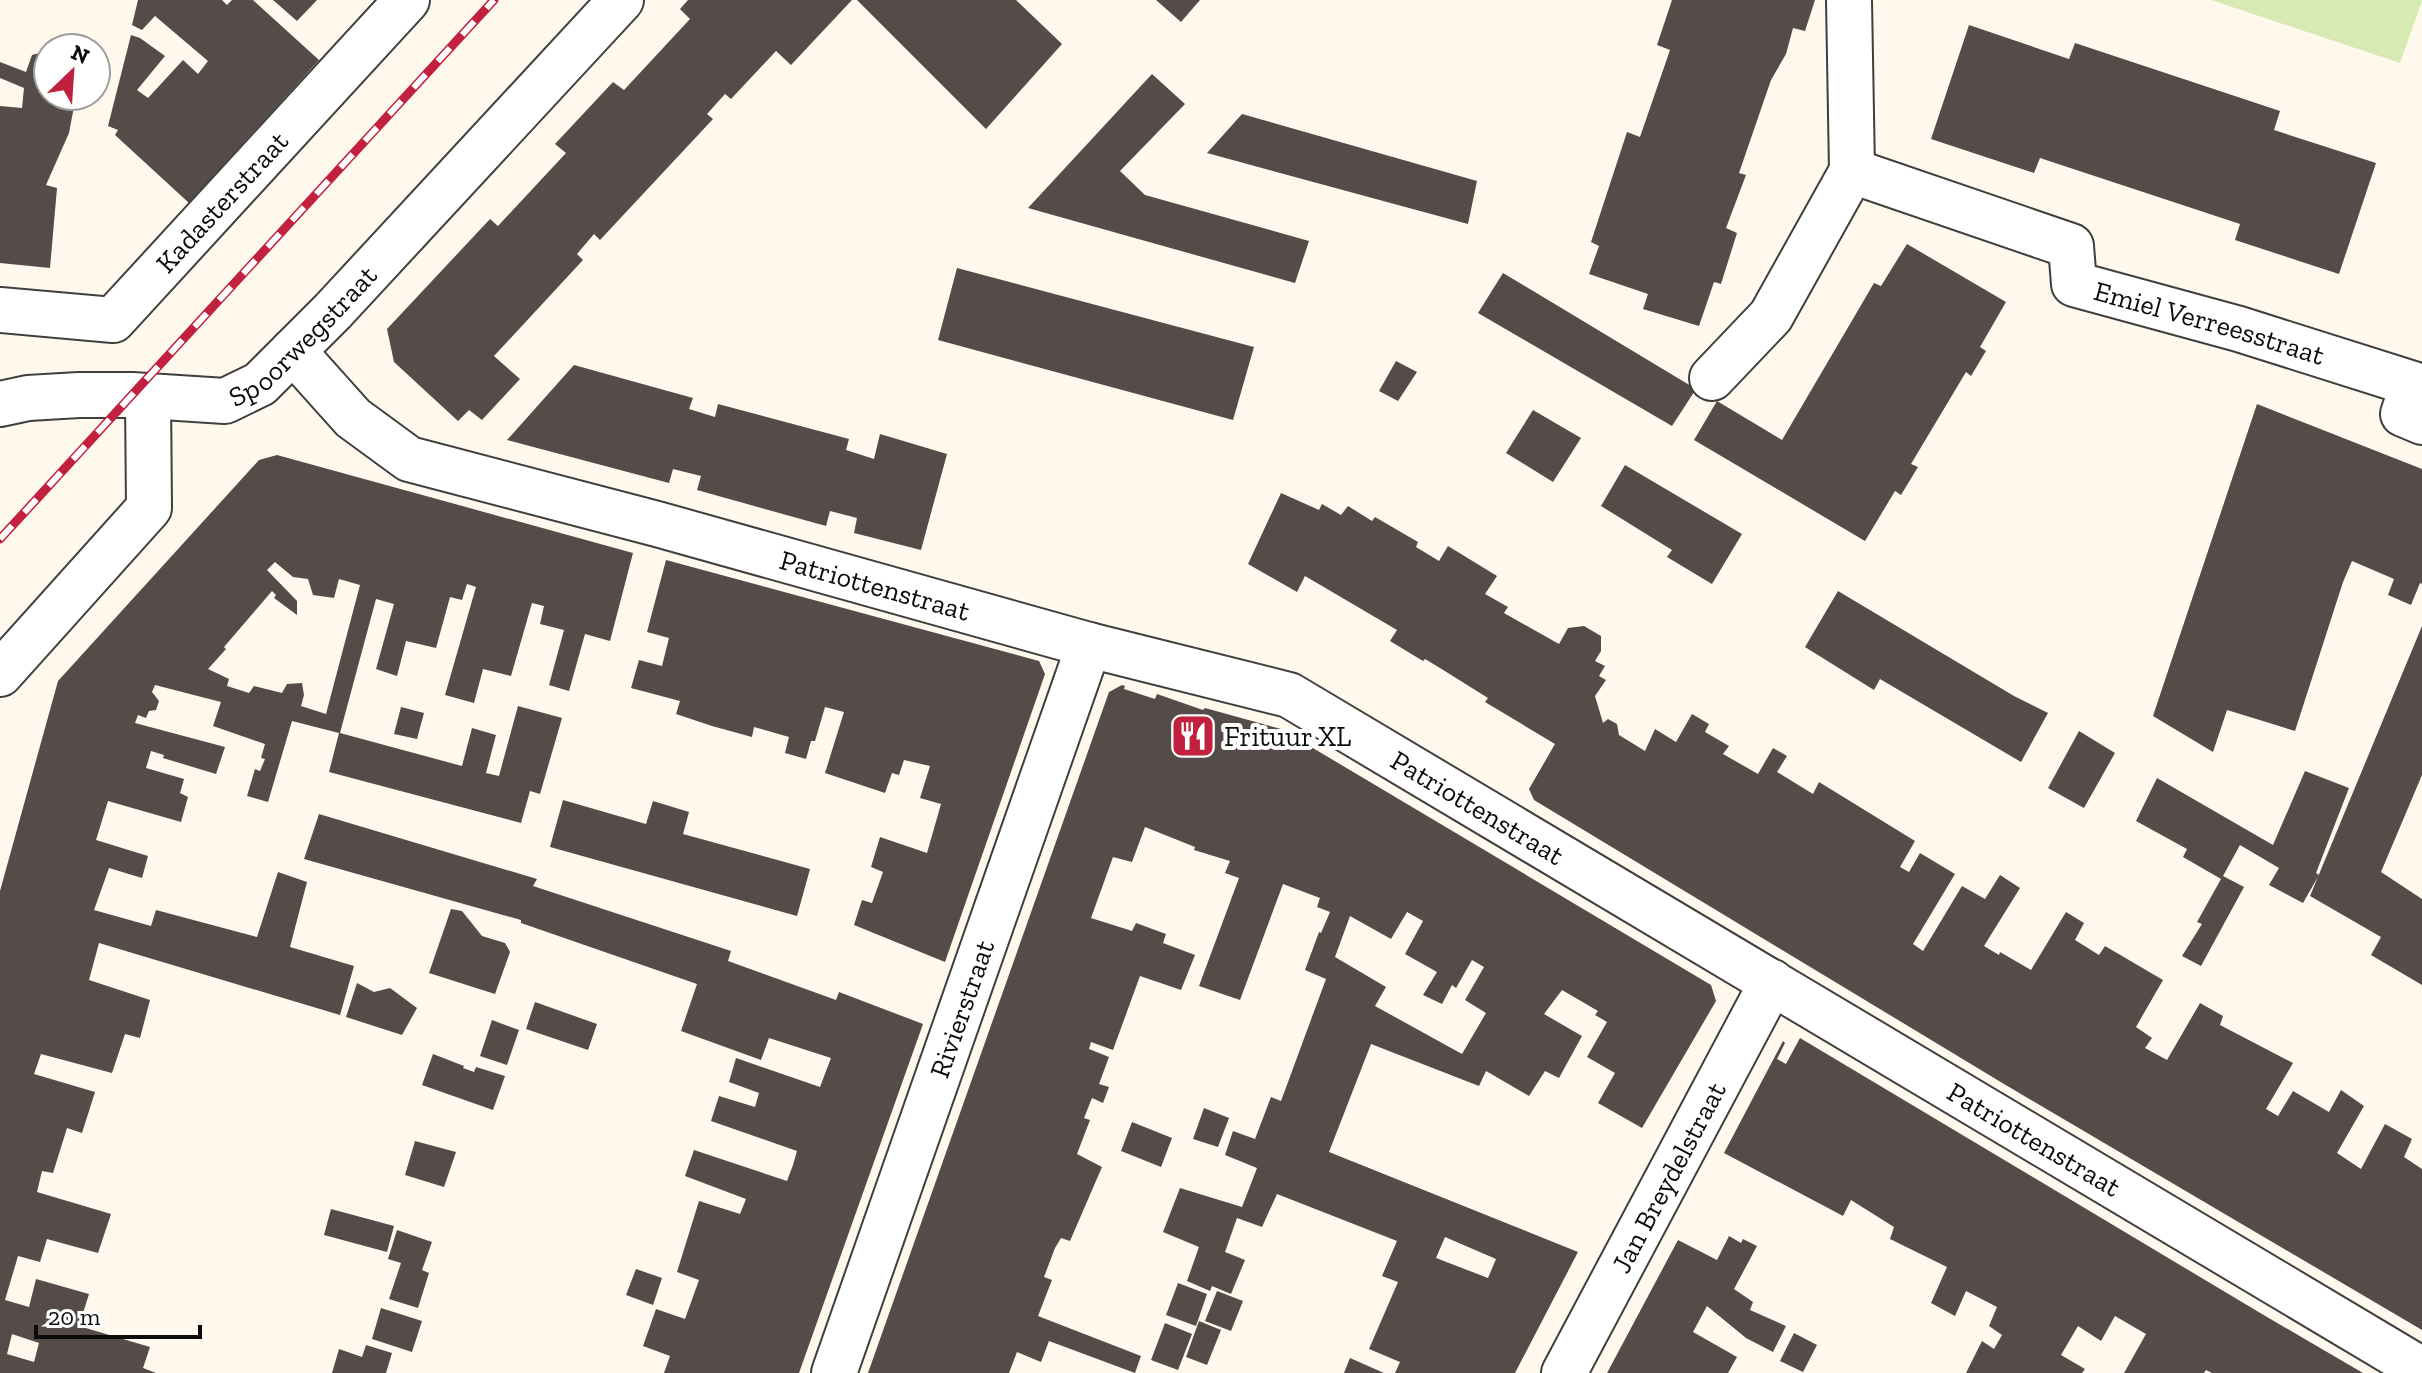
<svg xmlns="http://www.w3.org/2000/svg" width="2422" height="1373" font-family="'Zilla Slab',serif">
  <style>
    .green { fill: #d8eab4 }
    .building { fill: #554b48; fill-rule: evenodd }
    .lines { fill: none; stroke-linecap: round; stroke-linejoin: round }
    .minor-casing { stroke: #3f3f3f; stroke-width: 48 }
    .minor { stroke: #fff; stroke-width: 44 }
    .rail-casing { stroke: #c1203f; stroke-width: 9 }
    .rail { stroke: #fff; stroke-width: 6; stroke-dasharray: 18; stroke-linecap: butt }
    .labels { text-anchor: middle; dominant-baseline: central; stroke-width: 8; stroke-linejoin: round; paint-order: stroke }
    .street-label { font-size: 28px; fill: #0c0c0c; stroke: #fff }
    .poi-label { font-size: 28px; fill: #0c0c0c; stroke: #fff; text-anchor: start }
  </style>
  <rect width="100%" height="100%" fill="#fff8ec"/>
  <path class="green" d="M2211,0H2422V1L2400,63Z"/>
  <path class="building" d="M138,0H222L227,5L232,0H253L319,60L189,203L115,135L118,130L108,126L131,35L140,38L165,56L137,90L148,98L183,60L198,74L208,61L155,16L142,30L132,25Z
    M273,0H317L297,21Z
    M688,0H852L791,65L776,51L731,99L725,94L707,114L713,119L600,240L594,234L577,254L583,260L494,356L520,379L482,420L469,410L458,421L394,362L387,329L490,219L498,226L566,153L555,144L613,82L624,90L690,19L680,9Z
    M857,0H1016L1062,44L986,129Z
    M1156,0H1200L1181,22Z
    M1672,0H1815L1805,31L1793,28L1786,54L1771,80L1739,173L1746,175L1726,228L1737,233L1721,284L1714,282L1699,326L1643,309L1648,294L1589,274L1599,246L1591,242L1627,132L1640,137L1670,50L1657,45Z
    M1969,25L2069,59L2075,43L2280,111L2274,130L2376,163L2339,274L2235,240L2240,224L2040,158L2034,173L1931,139Z
    M43,52L48,54V96H76L69,133L46,185L57,188L50,268L0,263V106L22,108L24,88L0,78V62L26,72L32,55Z
    M1152,74L1185,104L1120,171L1145,195L1309,241L1295,283L1028,208Z
    M1242,114L1477,181L1468,224L1207,153Z
    M1907,244L2006,302L1980,347L1986,351L1971,376L1966,372L1911,464L1918,467L1901,495L1895,491L1865,541L1694,440L1717,401L1782,440L1874,283L1881,286Z
    M957,268L1254,347L1233,420L938,340Z
    M1503,273L1696,389L1672,426L1478,313Z
    M1396,361L1417,372L1398,401L1379,391Z
    M574,365L693,398L689,409L715,417L718,404L849,439L846,450L874,459L880,434L947,454L921,550L854,533L857,518L830,511L826,526L697,490L701,476L673,469L669,483L507,440Z
    M2257,404L2422,469V584L2420,583L2411,605L2388,595L2394,579L2352,561L2343,582L2295,731L2227,710L2213,752L2153,716Z
    M1533,410L1581,438L1553,482L1506,453Z
    M277,455L633,553L610,641L585,634L569,691L549,685L564,630L540,624L544,606L532,603L511,676L483,669L474,703L445,695L476,587L467,584L462,600L450,597L436,648L406,641L397,676L376,669L394,604L376,599L340,733L462,766L472,728L496,735L486,773L499,776L518,706L562,718L540,794L530,791L521,823L329,772L339,733L292,721L268,802L247,796L255,769L260,771L265,759L261,758L265,744L213,726L221,702L155,685L152,692L159,701L156,710L149,711L146,718L138,715L135,723L225,747L216,774L163,758L164,755L151,751L146,768L184,779L180,793L188,797L181,822L108,801L96,840L148,856L142,878L109,868L94,910L151,926L156,910L257,937L278,872L307,882L290,947L354,966L340,1015L99,943L89,980L150,1000L140,1038L125,1034L112,1073L41,1054L34,1074L95,1092L82,1133L67,1128L53,1173L42,1171L37,1192L111,1214L98,1253L47,1239L40,1262L18,1256L5,1300L29,1307L36,1279L89,1294L79,1326L150,1347L143,1368L156,1373H0V891L58,681L259,460ZM275,562L293,577L308,579L313,595L334,598L339,579L360,585L326,714L301,706L304,695L302,683L287,684L282,693L254,686L249,693L227,686L229,679L208,669L226,649L224,647L272,591L276,595L274,598L297,615V601L267,570ZM12,1334L39,1343L34,1362L7,1354Z
    M1625,465L1742,534L1712,584L1667,557L1672,550L1601,506Z
    M1281,493L1319,510L1322,504L1341,515L1348,506L1372,521L1375,517L1418,542L1416,547L1439,561L1448,546L1497,576L1485,594L1508,607L1504,613L1559,644L1568,628L1584,626L1601,636V651L1595,661L1605,666L1599,676L1606,680L1595,696L1603,723L1608,719L1617,724L1619,735L1645,751L1655,729L1676,742L1692,714L1709,724L1705,732L1729,746L1723,754L1758,774L1773,748L1787,756L1777,772L1813,794L1819,782L1915,841L1900,867L1909,872L1920,853L1955,874L1913,944L1923,951L1962,886L1985,899L2000,875L2020,888L1984,946L1999,955L2000,952L2031,970L2066,912L2084,923L2075,940L2099,955L2105,946L2163,980L2136,1027L2152,1038L2145,1048L2167,1060L2200,1003L2223,1016L2220,1025L2293,1063L2266,1109L2278,1116L2293,1091L2329,1112L2341,1090L2364,1106L2337,1153L2361,1169L2385,1124L2412,1139L2404,1157L2422,1169V1330L2004,1084L1534,800L1529,789L1555,744L1485,702L1488,698L1440,668L1425,659L1423,661L1390,641L1397,630L1305,576L1297,592L1248,564Z
    M666,560L1039,661L1045,674L945,962L854,925L862,900L872,903L883,872L871,867L880,837L927,853L941,804L920,798L930,766L904,760L899,775L892,773L885,793L825,773L844,712L825,707L815,741H811L806,759L785,753L789,737L754,727L752,737L712,726L676,714L680,701L631,688L639,660L662,666L669,638L647,632Z
    M1838,591L2014,696L2048,713L2021,762L1880,679L1874,690L1805,647Z
    M2422,626V775L2381,872L2422,899V985L2371,955L2381,937L2310,896Z
    M1122,685L1125,686L1124,689L1155,699L1157,694L1203,710L1205,708L1281,729L1711,985L1716,1001L1642,1128L1598,1103L1615,1073L1587,1057L1607,1022L1595,1015L1598,1011L1562,990L1544,1014L1582,1036L1559,1078L1545,1071L1529,1096L1486,1071L1479,1086L1371,1044L1329,1152L1578,1252L1515,1373H1395L1400,1362L1369,1349L1398,1282L1382,1276L1397,1241L1277,1194L1262,1227L1237,1218L1225,1252L1245,1260L1231,1294L1212,1286L1210,1291L1187,1281L1199,1247L1163,1232L1180,1188L1242,1207L1257,1168L1225,1155L1233,1131L1255,1139L1271,1097L1281,1101L1326,979L1305,970L1319,932L1321,933L1330,912L1317,907L1320,898L1283,884L1240,1000L1199,986L1239,878L1225,873L1230,861L1194,850L1195,847L1145,827L1132,862L1113,857L1091,918L1132,931L1136,923L1166,934L1163,943L1195,955L1181,990L1140,976L1113,1050L1091,1042L1089,1049L1109,1057L1099,1084L1109,1087L1103,1103L1092,1098L1084,1118L1090,1120L1077,1154L1102,1167L1070,1241L1061,1238L1055,1248L1044,1277L1052,1280L1038,1316L1141,1356L1135,1373L1049,1341L1041,1362L1017,1352L1009,1373H868L1109,692ZM1407,912L1423,921L1405,954L1437,972L1423,995L1442,1004L1452,985L1456,988L1472,960L1484,967L1465,1000L1486,1013L1462,1054L1375,1006L1386,987L1335,957L1350,916L1391,939ZM1445,1237L1496,1259L1488,1278L1436,1258Z
    M401,707L424,713L417,739L394,734Z
    M2079,731L2115,753L2084,808L2048,788Z
    M2305,771L2349,788L2316,873L2319,875L2303,903L2269,885L2279,868L2240,845L2223,876L2244,887L2201,966L2182,956L2202,924L2197,922L2221,879L2183,857L2187,849L2136,821L2157,778L2273,845Z
    M563,800L646,824L653,801L689,812L683,834L810,869L797,916L550,847Z
    M319,814L537,879L533,886L731,951L728,961L836,1000L839,992L923,1024L799,1373H664L670,1356L643,1346L656,1309L685,1319L699,1280L677,1272L699,1201L740,1214L746,1199L685,1176L694,1150L787,1181L793,1165L797,1151L711,1121L719,1096L755,1107L759,1093L729,1082L736,1058L820,1087L831,1058L769,1038L761,1060L681,1031L697,984L521,923V920L304,859Z
    M451,909L462,911L482,936L505,943L510,952L495,994L429,973Z
    M357,983L374,992L390,988L417,1008L402,1035L346,1017Z
    M535,1002L597,1024L588,1050L526,1029Z
    M492,1020L519,1030L507,1065L480,1056Z
    M1800,1038L2267,1317L2363,1373H2212L2206,1370L2204,1373H2124L2146,1334L2115,1316L2101,1341L2078,1326L2061,1355L2085,1369L2082,1373H1966L1982,1341L1994,1349L2002,1335L1989,1326L1997,1307L1966,1291L1955,1316L1931,1303L1947,1267L1890,1239L1894,1227L1851,1200L1843,1216L1724,1153L1783,1041L1785,1043L1777,1059L1786,1064Z
    M433,1054L464,1066L463,1068L474,1072L476,1067L505,1076L493,1110L422,1085Z
    M1204,1108L1229,1118L1218,1147L1193,1139Z
    M1132,1122L1172,1138L1161,1167L1121,1151Z
    M415,1141L456,1152L444,1187L405,1175Z
    M331,1209L394,1226L387,1252L324,1235Z
    M397,1230L432,1242L422,1270L429,1273L418,1308L389,1299L401,1263L388,1259Z
    M1729,1236L1741,1243L1743,1239L1757,1246L1734,1289L1753,1302L1750,1310L1786,1326L1773,1352L1746,1338L1707,1306L1693,1332L1737,1357L1728,1373H1607L1678,1240L1717,1260Z
    M636,1269L662,1278L653,1305L626,1295Z
    M1178,1283L1207,1294L1196,1326L1166,1315Z
    M1217,1291L1243,1301L1231,1331L1205,1321Z
    M381,1308L422,1321L412,1352L372,1339Z
    M1199,1321L1221,1330L1207,1365L1186,1357Z
    M1165,1323L1192,1334L1178,1370L1151,1360Z
    M1794,1333L1817,1345L1803,1372L1780,1361Z
    M366,1345L392,1353L386,1373H332L339,1349L362,1357Z
    M1350,1358L1384,1373H1344Z"/>
  <g class="lines">
    <g class="minor-casing">
      <g id="minor">
        <path d="M1849,0L1852,171"/>
        <path id="s1" d="M0,310L113,320L407,0"/>
        <path id="s2" d="M293,351L353,418L409,459L657,524L1089,645L1289,695L2422,1370"/>
        <path id="s3" d="M1712,378L1771,316L1852,171L2071,246L2074,284L2239,329L2413,384L2403,414L2422,422"/>
        <path id="s4" d="M0,404L28,398L79,395H132L225,401L260,384L333,311L621,0"/>
        <path d="M0,674L149,508L148,397"/>
        <path id="s5" d="M834,1373L1089,645"/>
        <path id="s6" d="M1564,1373L1772,982"/>
      </g>
    </g>
    <use href="#minor" class="minor"/>
    <g class="rail-casing">
      <path id="rail" d="M0,539L494,0"/>
    </g>
    <use href="#rail" class="rail"/>
  </g>
  <defs>
    <g id="restaurant-square" transform="scale(2.3)"><rect x="-9" y="-9" width="18" height="18" rx="4" fill="#c1203f" stroke="#fff"/><path d="M-5-6h1v4h1v-4h1v4h1v-4h1v5L-1.5 .5V6h-2V.5L-5-1ZM5-6V6H3V1.5H1.5Q1.5-4 5-6Z" fill="#fff"/></g>
  </defs>
  <g fill-rule="evenodd">
    <use href="#restaurant-square" x="1193" y="736"/>
  </g>
  <g class="labels">
    <g class="street-label">
      <text stroke="none"><textPath href="#s1" startOffset="274">Kadasterstraat</textPath></text>
      <text stroke="none"><textPath href="#s3" startOffset="662">Emiel Verreesstraat</textPath></text>
      <text stroke="none"><textPath href="#s4" startOffset="328">Spoorwegstraat</textPath></text>
      <text stroke="none"><textPath href="#s2" startOffset="642">Patriottenstraat</textPath></text>
      <text stroke="none"><textPath href="#s2" startOffset="1290">Patriottenstraat</textPath></text>
      <text stroke="none"><textPath href="#s5" startOffset="386">Rivierstraat</textPath></text>
      <text stroke="none"><textPath href="#s2" startOffset="1938">Patriottenstraat</textPath></text>
      <text stroke="none"><textPath href="#s6" startOffset="222">Jan Breydelstraat</textPath></text>
    </g>
    <g class="poi-label">
      <text x="1224" y="736">Frituur XL</text>
    </g>
  </g>
  <g transform="translate(72 72) rotate(25)"><circle r="38" fill="#ffffff" stroke="#9e9e9e" stroke-width="2"/>
  <path d="M0-6L14 30L0 20L-14 30Z" fill="#c1203f"/>
  <text y="-12" font-size="22" font-weight="bold" text-anchor="middle" fill="#0c0c0c">N</text>
  </g>
  <path d="M36 1325v12h164v-12" fill="none" stroke="#0c0c0c" stroke-width="4"/>
  <text x="48" y="1325" font-size="24" fill="#0c0c0c" stroke="#ffffff" stroke-width="6" paint-order="stroke">20 m</text>
</svg>
